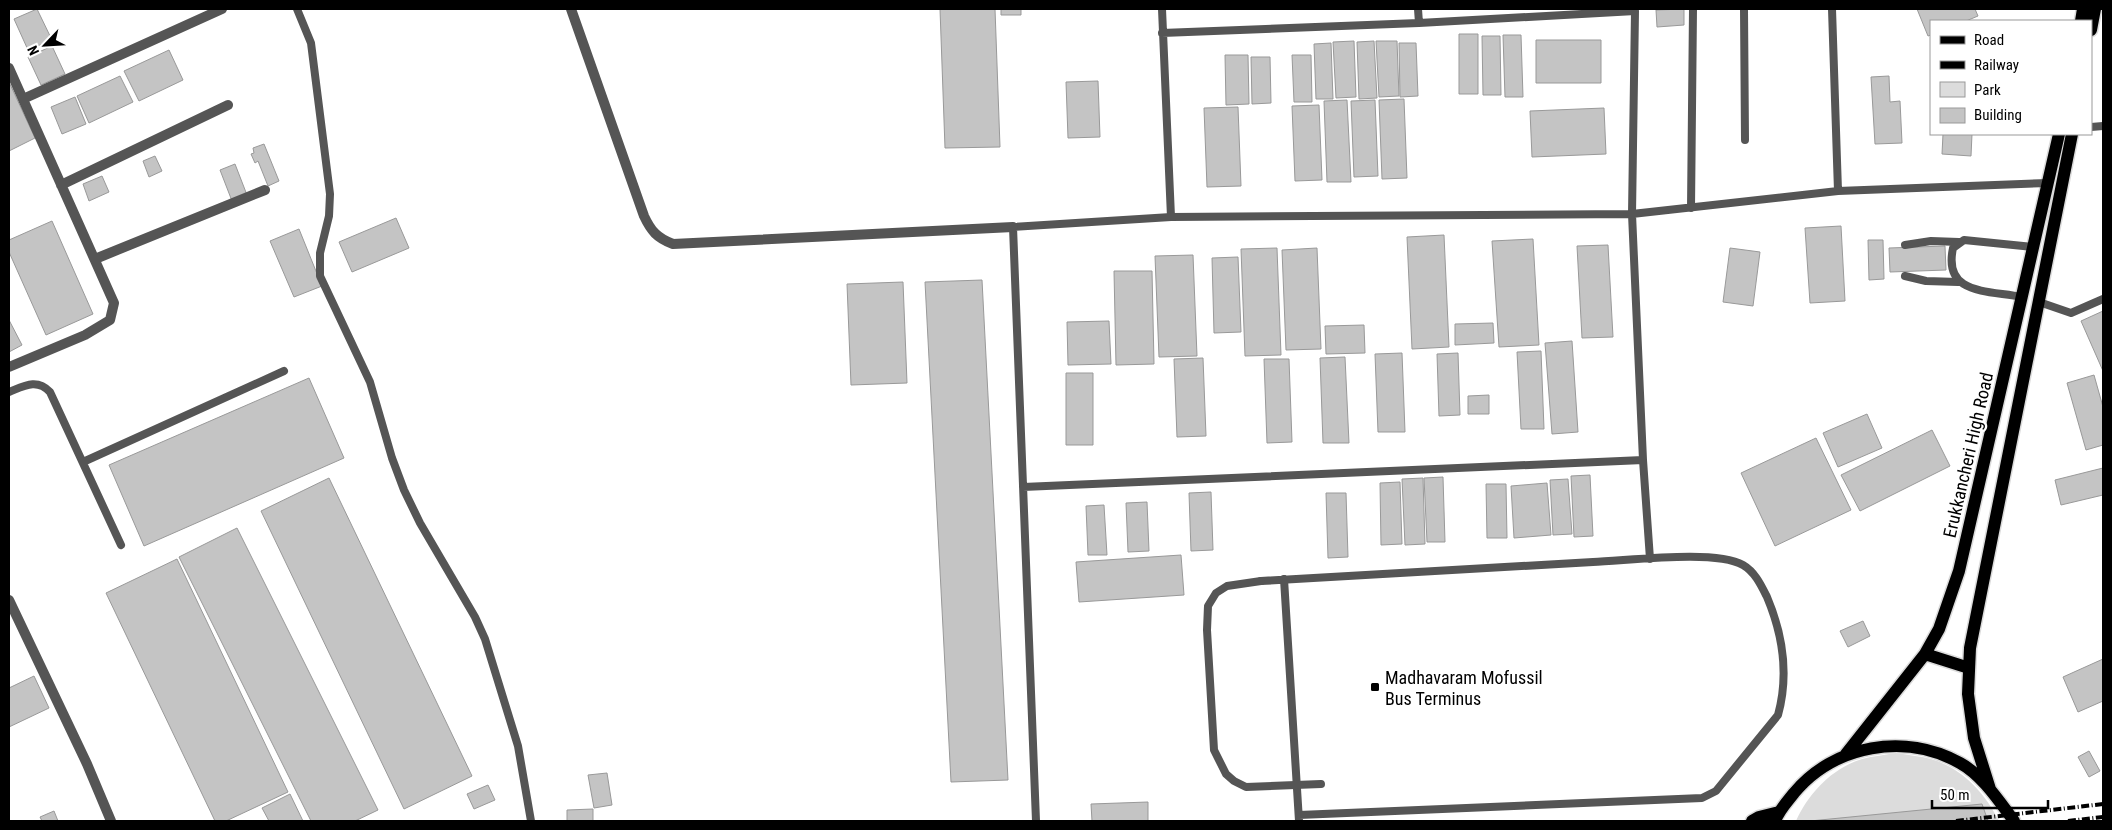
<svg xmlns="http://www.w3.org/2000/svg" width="2112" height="830" font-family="'Roboto Condensed',sans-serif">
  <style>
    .green { fill: #dcdcdc }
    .building { fill: #c4c4c4; stroke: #999 }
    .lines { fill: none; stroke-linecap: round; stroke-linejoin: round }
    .primary-casing { stroke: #dbdbdb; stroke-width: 15 }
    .lane { stroke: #555; stroke-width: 8 }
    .street { stroke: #555; stroke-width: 10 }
    .primary { stroke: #000; stroke-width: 12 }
    .rail { stroke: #000; stroke-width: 4; stroke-dasharray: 8 2.5 1 2.5; stroke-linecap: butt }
    .lane-bridge { stroke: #555; stroke-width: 8 }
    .poi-dot { fill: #000; stroke: #fff; stroke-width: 2 }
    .labels { text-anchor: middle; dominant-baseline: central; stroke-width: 4.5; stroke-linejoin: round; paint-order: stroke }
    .street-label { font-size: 18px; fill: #000; stroke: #fff }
    .poi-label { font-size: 18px; fill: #000; stroke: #fff; text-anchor: start }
  </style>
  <rect width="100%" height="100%" fill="#fff"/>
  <path class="green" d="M1896,753C1907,755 1920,756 1931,759C1962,768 1985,793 1999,821H1796C1808,794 1832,768 1862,759C1873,756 1885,755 1896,753Z"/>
  <path class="building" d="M37,9L52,40L28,50L14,19Z
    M940,9H995L1000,147L945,148Z
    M1001,9H1021V15H1001Z
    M1684,9V25L1657,27L1656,10Z
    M1917,9H1975L1978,16L1966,21H1931V35L1928,36Z
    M1459,34H1478V94H1459Z
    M1503,35H1521L1523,97H1505Z
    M1482,36H1500L1501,95H1483Z
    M1536,40H1601V83H1536Z
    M1354,41L1356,97L1336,98L1333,42Z
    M1374,41L1377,98L1359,99L1357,42Z
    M1376,41H1397L1399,96L1379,97Z
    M1331,43L1333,99H1316L1314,44Z
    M1399,43H1416L1418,96L1400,97Z
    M52,46L65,74L41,85L28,57Z
    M169,50L183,80L139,101L124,71Z
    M1225,55H1248L1249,104L1226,105Z
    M1292,55H1311L1312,102H1294Z
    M1251,57H1270L1271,103L1252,104Z
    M120,76L133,102L89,123L77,96Z
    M1889,76L1890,102L1900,101L1902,143L1875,144L1871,77Z
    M1098,81L1100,137L1068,138L1066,82Z
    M9,82L35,138L9,151Z
    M75,97L86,124L62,134L51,107Z
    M1404,99L1407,178L1382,179L1379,100Z
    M1347,100L1351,182H1327L1324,101Z
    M1375,100L1378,176L1354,177L1351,101Z
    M1319,105L1322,180L1295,181L1292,106Z
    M1238,107L1241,186L1207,187L1204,108Z
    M1604,108L1606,154L1532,157L1530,111Z
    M1943,134H1972L1971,156L1942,154Z
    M264,144L279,181L268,186L258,161L255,163L251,154L254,153L253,148Z
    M155,156L162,171L149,177L143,161Z
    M235,164L247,195L232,201L220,170Z
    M102,176L109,192L89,201L83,184Z
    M396,218L409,248L352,272L339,242Z
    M52,221L93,314L46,335L9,252V240Z
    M1841,226L1845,301L1810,303L1805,228Z
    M299,229L322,286L294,297L270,241Z
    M1444,235L1449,347L1412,349L1407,237Z
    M1533,239L1539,345L1499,347L1492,241Z
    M1868,240H1883L1884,279L1869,280Z
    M1608,245L1613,337L1582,338L1577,246Z
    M1945,246L1946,270L1890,272L1889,248Z
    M1277,248L1281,355L1245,356L1241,249Z
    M1317,248L1321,349L1286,350L1282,250Z
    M1730,248L1760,252L1753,306L1723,302Z
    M1193,255L1197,356L1159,357L1155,256Z
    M1238,257L1241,332L1214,333L1212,258Z
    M1114,271H1152L1154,364L1116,365Z
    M982,280L1008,780L951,782L925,282Z
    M903,282L907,383L851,385L847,284Z
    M2103,311V371L2081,321Z
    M9,320L22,345L9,352Z
    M1109,321L1111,364L1068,365L1067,322Z
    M1493,323L1494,343L1455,345V324Z
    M1364,325L1365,353L1326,354L1325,326Z
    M1572,341L1578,432L1552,434L1545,343Z
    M1541,351L1544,429H1521L1517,352Z
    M1402,353L1405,432H1378L1375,354Z
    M1458,353L1460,415L1439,416L1437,354Z
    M1345,357L1349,443H1323L1320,358Z
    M1203,358L1206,436L1177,437L1174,359Z
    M1264,359H1289L1292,442L1267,443Z
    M1066,373H1093V445H1066Z
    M2094,375L2103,407V445L2086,450L2067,383Z
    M309,378L344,458L144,546L109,465Z
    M1489,395V414H1468V396Z
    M1867,414L1882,448L1838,467L1823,433Z
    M1932,430L1950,466L1860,511L1841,475Z
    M1816,438L1851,510L1775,546L1741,473Z
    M2103,468V495L2061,505L2055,480Z
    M1590,475L1593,536L1574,537L1571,476Z
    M1443,477L1445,542H1427L1424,478Z
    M329,478L472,776L404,809L261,511Z
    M1423,478L1425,544L1405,545L1402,479Z
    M1568,479L1572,534L1553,535L1550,480Z
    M1400,482L1402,544L1381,545L1380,483Z
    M1547,483L1551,535L1514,538L1511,486Z
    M1486,484H1506L1507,538H1487Z
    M1211,492L1213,550L1191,551L1189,493Z
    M1326,493H1346L1348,557L1328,558Z
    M1147,502L1149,551L1128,552L1126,503Z
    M1104,505L1107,555H1088L1086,506Z
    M237,528L378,810L355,821H311L179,557Z
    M1181,555L1184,595L1079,602L1076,562Z
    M177,559L288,792L226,821H215L106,593Z
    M1863,621L1870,636L1848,647L1840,631Z
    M2103,659V701L2078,712L2063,677Z
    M34,676L49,708L9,727V688Z
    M2089,751L2100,771L2089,777L2078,757Z
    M607,773L612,805L594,808L588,775Z
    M488,785L495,800L474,809L467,794Z
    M290,794L303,821H269L262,808Z
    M1148,802V821H1092L1091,804Z
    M1982,804L1988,821H1810Z
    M593,809V821H567V810Z
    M54,811L58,821H42L40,817Z"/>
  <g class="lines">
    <g class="primary-casing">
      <path id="primary" d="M2081,21L2083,9
        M2091,30L2095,9
        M1925,654L1969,668
        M1846,754L1925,654L1939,629L1959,571L2059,134
        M1990,789L1974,738L1968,694L1970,648L2072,134
        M1752,821L1759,817L1779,812
        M1775,821C1779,810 1787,802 1794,793C1834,745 1905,732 1960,763C1982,775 1999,801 2014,821"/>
    </g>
    <path class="lane" d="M297,9L311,43L330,194L329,216L320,253V276L370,382L392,458L404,490L420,523L475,617L485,639L518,746L531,821
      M1162,9L1171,217
      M1418,9L1419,23
      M1744,9L1745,140
      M1832,9L1838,191
      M1162,33L1419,23L1635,11L1632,214L1643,460L1650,559
      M2091,127L2103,126
      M1691,208L1693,9
      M1905,245L1931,241L1959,242
      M1905,276L1926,281L1958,282
      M2022,297C1987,290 1943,295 1953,248L1964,240L2033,247
      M2039,302L2071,313L2103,299
      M9,392C24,386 37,378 50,392L121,545
      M83,462L284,371
      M1023,487L1643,460
      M1284,579L1299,821
      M1261,581C1371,574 1482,568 1593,562C1627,561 1715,549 1743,565C1755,572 1761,585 1767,597C1783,635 1789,675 1778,715L1716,791L1702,798L1299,815
      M1036,821L1013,227L1171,217L1632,214L1838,191L2048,183"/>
    <path class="street" d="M571,9L644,216C651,231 657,238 673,244L1013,227
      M9,68L114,303L110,320L85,335L9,367
      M23,99L222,9
      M61,185L228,105
      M95,259L265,190
      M9,600L87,764L111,821"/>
    <use href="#primary" class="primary"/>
    <path class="rail" d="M1956,821L2103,804
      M2068,821L2103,817"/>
    <path class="lane-bridge" d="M1261,581L1227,586L1216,593L1208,606L1207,630L1214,750L1226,774L1234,781L1246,787L1321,784"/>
  </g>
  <rect class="poi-dot" x="1370" y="682" width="10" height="10" rx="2.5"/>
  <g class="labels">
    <g class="street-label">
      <text transform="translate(1968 455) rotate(-77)">Erukkancheri High Road</text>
    </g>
    <g class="poi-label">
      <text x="1385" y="677">Madhavaram Mofussil<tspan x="1385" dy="21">Bus Terminus</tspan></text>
    </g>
  </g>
  <rect width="2112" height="830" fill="none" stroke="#000000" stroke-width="20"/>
  <rect x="1930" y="20" width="162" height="115" fill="#ffffff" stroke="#999999"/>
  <rect x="1940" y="36" width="25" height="8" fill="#000000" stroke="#999999"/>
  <text x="1974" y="45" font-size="15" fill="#000000">Road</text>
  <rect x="1940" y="61" width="25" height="8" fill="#000000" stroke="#999999"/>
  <text x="1974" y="70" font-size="15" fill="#000000">Railway</text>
  <rect x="1940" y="82" width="25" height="15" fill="#dcdcdc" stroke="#999999"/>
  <text x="1974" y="95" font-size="15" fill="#000000">Park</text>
  <rect x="1940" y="108" width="25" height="15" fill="#c4c4c4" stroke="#999999"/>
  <text x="1974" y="120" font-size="15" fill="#000000">Building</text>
  <g transform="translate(45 45) rotate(245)" stroke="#ffffff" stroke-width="4" paint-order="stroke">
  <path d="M0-4L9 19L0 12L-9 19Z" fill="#000000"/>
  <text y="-8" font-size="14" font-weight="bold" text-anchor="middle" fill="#000000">N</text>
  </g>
  <path d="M1932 800v8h116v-8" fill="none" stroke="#000000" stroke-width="2.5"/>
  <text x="1940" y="800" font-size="15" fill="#000000" stroke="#ffffff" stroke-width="4" paint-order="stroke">50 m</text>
</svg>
